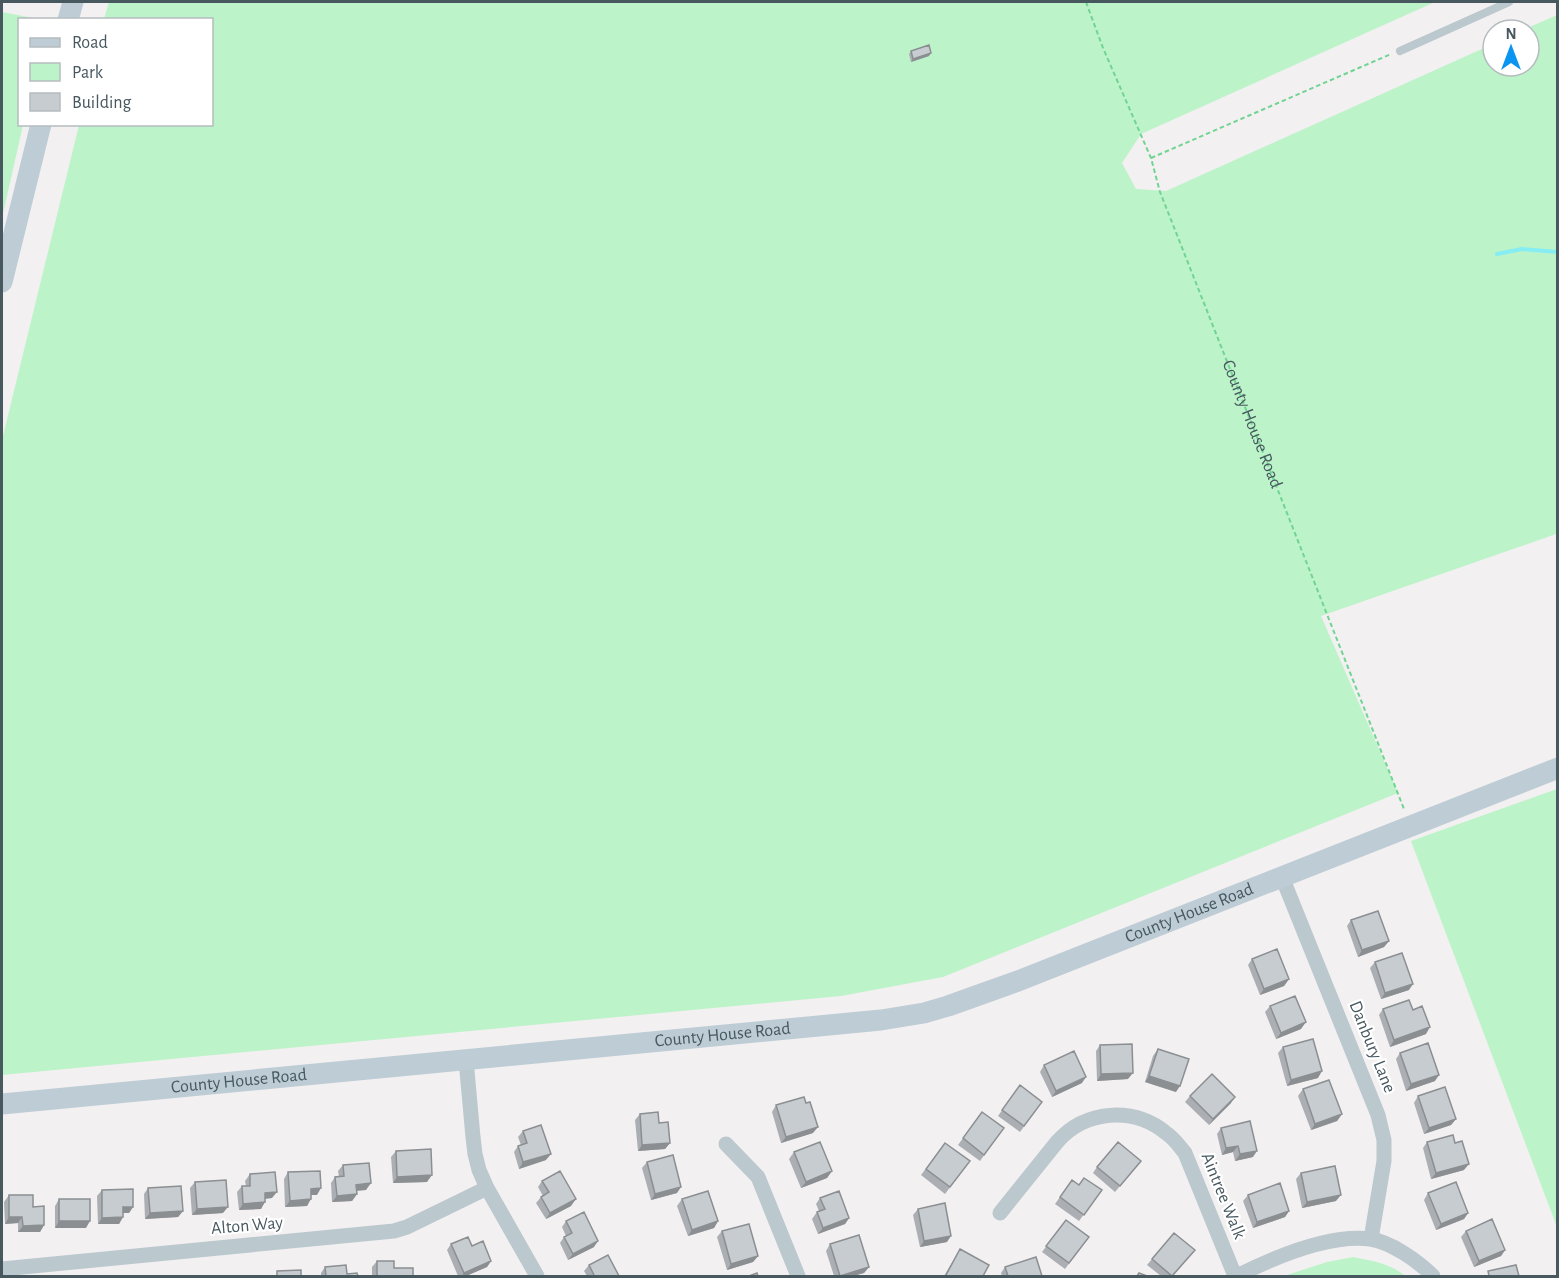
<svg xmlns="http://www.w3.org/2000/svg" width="1559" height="1278" font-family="'Alegreya Sans',sans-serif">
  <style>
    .green { fill: #bcf3c9 }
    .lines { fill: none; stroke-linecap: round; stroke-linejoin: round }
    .stream { stroke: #86eef3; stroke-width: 4 }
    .path { stroke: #71d493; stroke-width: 2; stroke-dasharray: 4.5 3; stroke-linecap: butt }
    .lane { stroke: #bbc8ce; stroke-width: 8 }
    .street { stroke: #bbc8ce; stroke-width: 15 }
    .secondary { stroke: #bdccd5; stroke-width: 21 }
    .wall { fill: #abafb3 }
    .shaded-wall { fill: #8b8f92 }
    .building { fill: #c7ccd0; stroke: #8b8f92; stroke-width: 1.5 }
    .labels { text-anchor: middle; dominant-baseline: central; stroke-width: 4.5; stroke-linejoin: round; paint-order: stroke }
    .street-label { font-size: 18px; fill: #47585f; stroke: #fff }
  </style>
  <rect width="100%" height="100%" fill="#f3f0f1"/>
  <path class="green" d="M109,2H1435L1141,134L1122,163L1136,189L1166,191L1493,44V66H1529V30H1523L1557,15L1558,530L1556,534L1321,616L1398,793L943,977L841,996L2,1075V440L79,125L212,124V20L104,19Z
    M2,12L38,19L20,20V124L23,125L2,218Z
    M1557,789H1558L1557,1227L1411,841Z
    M1353,1257C1372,1261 1390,1263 1405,1276H1284L1327,1262Z"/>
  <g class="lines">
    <path class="stream" d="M1497,254L1522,249L1558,252"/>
    <g class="path">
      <path id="s1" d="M1086,2L1103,48L1151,158L1160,192L1404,809"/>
      <path d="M1151,158L1391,54"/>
    </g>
    <path class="lane" d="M1400,51L1509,2"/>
    <path class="street" d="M1282,877L1378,1115L1384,1140V1161L1371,1239
      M466,1060L473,1137L475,1154L479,1170L487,1188L537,1276
      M726,1144L758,1177L798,1276
      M1000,1213L1057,1142C1085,1110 1133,1106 1166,1133C1174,1138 1179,1146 1185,1153L1235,1276
      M2,1269L394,1231L407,1227L487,1188
      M1237,1276C1273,1258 1328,1234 1370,1239C1391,1242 1418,1261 1433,1276"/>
    <g class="secondary">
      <path d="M68,20L73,2"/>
      <path d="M2,282L41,124"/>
      <path id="s2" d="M2,1104L881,1020L924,1013L948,1006L1018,981L1558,768"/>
    </g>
  </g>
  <path class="wall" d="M911,51L929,56L911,62L909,54Z
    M1351,920L1389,941L1384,947L1358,957L1347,926Z
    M1252,959L1289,979L1284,986L1260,995L1248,965Z
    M1375,962L1409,990L1381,999L1370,968Z
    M1270,1006L1301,1029L1276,1039L1265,1012Z
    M1383,1009L1426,1034L1390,1047L1379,1015Z
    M1100,1045L1128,1079L1097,1081L1096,1051Z
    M1283,1047L1318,1078L1287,1086L1278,1053Z
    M1158,1049L1176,1092L1145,1082L1153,1056Z
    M1400,1053L1435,1081L1406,1091L1396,1059Z
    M1044,1065L1082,1083L1052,1097L1040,1072Z
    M1020,1085L1042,1102L1020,1132L998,1116Z
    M1303,1089L1342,1114L1337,1121L1311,1130L1298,1096Z
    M1190,1096L1231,1103L1209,1125L1185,1102Z
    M1418,1096L1456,1119L1451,1125L1424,1134L1414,1103Z
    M776,1105L813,1133L781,1143L772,1112Z
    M982,1112L1004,1128L980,1161L958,1145Z
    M640,1114L659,1123L670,1143L665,1149L638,1151L635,1120Z
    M1221,1128L1253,1157L1235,1161L1233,1152L1222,1155L1217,1134Z
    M523,1131L546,1160L519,1169L514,1152L518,1146L521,1145L518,1137Z
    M1427,1142L1464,1170L1431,1179L1423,1148Z
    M945,1143L970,1161L945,1194L921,1175Z
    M396,1151L427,1182L393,1183L391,1157Z
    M794,1152L832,1171L827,1178L801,1188L789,1159Z
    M1141,1161L1115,1192L1093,1173L1097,1167Z
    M647,1162L677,1193L651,1200L642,1168Z
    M343,1165L366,1190L356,1191L357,1194L352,1201L332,1202L331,1183L335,1177H339L338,1171Z
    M288,1172L317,1195H311L307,1206L285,1207L284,1179Z
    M1301,1173L1336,1201L1302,1208L1296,1179Z
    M250,1174L272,1198L265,1199L261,1209L239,1210L237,1192L242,1186H246L245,1181Z
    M1072,1180L1079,1185L1102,1190L1079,1221L1055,1204Z
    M542,1181L571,1206L546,1219L536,1203L541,1197L543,1196L538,1187Z
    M195,1182L223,1213L192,1215L190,1188Z
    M148,1188L183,1211L178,1217L145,1219L144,1194Z
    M102,1190L133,1207L129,1213H123V1217L119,1224H98L97,1196Z
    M1428,1193L1468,1213L1464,1219L1436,1230L1424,1200Z
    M9,1195L33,1207L44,1225L40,1232H18V1223L5,1224L4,1202Z
    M1248,1195L1289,1211L1285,1217L1253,1228L1243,1201Z
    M820,1198L849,1218L845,1224L818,1234L812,1219L817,1212L819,1211L816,1204Z
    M59,1199L86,1228H55V1206Z
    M682,1199L718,1221L714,1228L688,1236L677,1206Z
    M918,1209L947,1242L920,1247L913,1215Z
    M1066,1220L1089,1237L1065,1269L1042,1252Z
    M566,1221L594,1247L568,1260L560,1243L564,1237L566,1236L562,1227Z
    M722,1231L758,1256L753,1262L727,1270L717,1237Z
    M1466,1231L1505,1250L1501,1256L1474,1267L1461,1237Z
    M451,1244L491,1261L487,1267L466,1276H458L447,1250Z
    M830,1244L869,1267L864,1273L853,1276H834L826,1251Z
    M960,1249L983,1276H944Z
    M1190,1256L1173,1276H1161L1147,1265L1152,1259Z
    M377,1261L394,1268L413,1276H372V1267Z
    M589,1265L619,1276H587L584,1271Z
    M325,1267L347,1274L358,1276H321V1273Z
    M1005,1267L1042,1276H1002L1001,1273Z"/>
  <path class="shaded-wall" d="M931,53L929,56L911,62L913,59Z
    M1389,941L1384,947L1358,957L1362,950Z
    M1289,979L1284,986L1260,995L1264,989Z
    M1413,984L1409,990L1381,999L1385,993Z
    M1306,1022L1301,1029L1276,1039L1281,1033Z
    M1430,1027L1426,1034L1390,1047L1394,1040Z
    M1322,1071L1318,1078L1287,1086L1291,1080Z
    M1133,1073L1128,1079L1097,1081L1101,1074Z
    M1439,1075L1435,1081L1406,1091L1411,1084Z
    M1149,1076L1180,1086L1176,1092L1145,1082Z
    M1086,1077L1082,1083L1052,1097L1056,1091Z
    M1235,1097L1231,1103L1209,1125L1213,1119Z
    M1342,1114L1337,1121L1311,1130L1315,1124Z
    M1456,1119L1451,1125L1424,1134L1429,1128Z
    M818,1127L813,1133L781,1143L786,1137Z
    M670,1143L665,1149L638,1151L642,1145Z
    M1238,1146L1233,1152L1222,1155L1226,1148Z
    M1257,1151L1253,1157L1235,1161L1240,1154Z
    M551,1154L546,1160L519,1169L523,1162Z
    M1469,1164L1464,1170L1431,1179L1436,1173Z
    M832,1171L827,1178L801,1188L806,1182Z
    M432,1175L427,1182L393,1183L397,1177Z
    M371,1183L366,1190L351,1191L356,1185Z
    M681,1187L677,1193L651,1200L655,1194Z
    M321,1188L317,1195H306L311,1189Z
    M277,1192L272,1198L260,1199L265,1193Z
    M357,1194L352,1201L332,1202L337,1196Z
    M1341,1195L1336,1201L1302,1208L1307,1202Z
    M311,1199L307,1206L285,1207L290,1201Z
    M576,1199L571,1206L546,1219L550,1213Z
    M265,1202L261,1209L239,1210L243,1204Z
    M123,1207H133L129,1213H118Z
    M228,1207L223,1213L192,1215L197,1209Z
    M183,1211L178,1217L145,1219L150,1213Z
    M1289,1211L1285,1217L1253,1228L1257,1222Z
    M1468,1213L1464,1219L1436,1230L1441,1224Z
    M9,1217H22L18,1223L5,1224Z
    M123,1217L119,1224H98L102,1218Z
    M849,1218L845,1224L818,1234L823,1228Z
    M59,1221H90L86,1228H55Z
    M718,1221L714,1228L688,1236L692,1230Z
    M44,1225L40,1232H18L23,1226Z
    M951,1236L947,1242L920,1247L924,1241Z
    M598,1241L594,1247L568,1260L573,1254Z
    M1505,1250L1501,1256L1474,1267L1479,1261Z
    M758,1256L753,1262L727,1270L731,1264Z
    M491,1261L487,1267L466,1276H462L464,1273Z
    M869,1267L864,1273L853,1276H840Z"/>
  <path class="building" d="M929,45L931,53L913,59L911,51Z
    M1378,911L1389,941L1362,950L1351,920Z
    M1277,949L1289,979L1264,989L1252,959Z
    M1402,953L1413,984L1385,993L1375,962Z
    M1295,996L1306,1022L1281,1033L1270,1006Z
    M1409,1000L1413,1010L1422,1006L1430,1027L1394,1040L1383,1009Z
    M1313,1039L1322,1071L1291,1080L1283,1047Z
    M1428,1043L1439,1075L1411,1084L1400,1053Z
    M1132,1044L1133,1073L1101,1074L1100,1045Z
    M1158,1049L1189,1059L1180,1086L1149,1076Z
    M1074,1051L1086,1077L1056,1091L1044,1065Z
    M1212,1074L1235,1097L1213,1119L1190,1096Z
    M1329,1080L1342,1114L1315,1124L1303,1089Z
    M1020,1085L1042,1102L1024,1126L1002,1110Z
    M1445,1087L1456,1119L1429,1128L1418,1096Z
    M804,1097L806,1103L810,1102L818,1127L786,1137L776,1105Z
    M658,1112L659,1123L668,1122L670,1143L642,1145L640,1114Z
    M982,1112L1004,1128L984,1155L963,1138Z
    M1250,1121L1257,1151L1240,1154L1238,1146L1226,1148L1221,1128Z
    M541,1125L551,1154L523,1162L518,1146L527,1143L523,1131Z
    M1453,1135L1455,1143L1462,1141L1469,1164L1436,1173L1427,1142Z
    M820,1142L832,1171L806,1182L794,1152Z
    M1118,1142L1141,1161L1120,1186L1097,1167Z
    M945,1143L970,1161L950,1187L926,1169Z
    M431,1149L432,1175L397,1177L396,1151Z
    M673,1155L681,1187L655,1194L647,1162Z
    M369,1163L371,1183L356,1185L357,1194L337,1196L335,1177L344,1176L343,1165Z
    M1335,1166L1341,1195L1307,1202L1301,1173Z
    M320,1171L321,1188L311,1189V1199L290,1201L288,1172Z
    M560,1171L576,1199L550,1213L541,1197L549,1192L542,1181Z
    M275,1172L277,1192L265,1193V1202L243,1204L242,1186H250V1174Z
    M1084,1178L1102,1190L1084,1215L1060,1197L1072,1180L1079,1185Z
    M226,1180L228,1207L197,1209L195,1182Z
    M1456,1182L1468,1213L1441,1224L1428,1193Z
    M1280,1183L1289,1211L1257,1222L1248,1195Z
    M181,1186L183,1211L150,1213L148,1188Z
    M133,1189V1207H123V1217L102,1218V1190Z
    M708,1191L718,1221L692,1230L682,1199Z
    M839,1191L849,1218L823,1228L817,1212L825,1209L820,1198Z
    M9,1195H33V1207L44,1206V1225L23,1226L22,1217H9Z
    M59,1199H90V1221H59Z
    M945,1203L951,1236L924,1241L918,1209Z
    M584,1212L598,1241L573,1254L564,1237L572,1233L566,1221Z
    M1492,1219L1505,1250L1479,1261L1466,1231Z
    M1066,1220L1089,1237L1069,1263L1046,1246Z
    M749,1224L758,1256L731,1264L722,1231Z
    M1174,1233L1195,1250L1172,1276L1152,1259Z
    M859,1235L869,1267L840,1276L830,1244Z
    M468,1237L472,1246L483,1241L491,1261L464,1273L451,1244Z
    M960,1249L989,1265L983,1276H949L946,1275Z
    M608,1255L619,1276H591L594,1275L589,1265Z
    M1036,1257L1042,1276H1008L1005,1267Z
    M377,1261H394V1268H413V1276H377Z
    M346,1265L347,1274L357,1273L358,1276H326L325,1267Z
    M1516,1265L1519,1276H1489L1488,1271Z
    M301,1270V1276H311H277V1271Z
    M757,1273L758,1276H749Z
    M1139,1273L1147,1276H1137Z"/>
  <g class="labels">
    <g class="street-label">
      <text stroke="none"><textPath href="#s1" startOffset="454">County House Road</textPath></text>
      <text stroke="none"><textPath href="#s2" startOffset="1210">County House Road</textPath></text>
      <text stroke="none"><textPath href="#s2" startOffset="724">County House Road</textPath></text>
      <text transform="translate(1372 1047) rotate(68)">Danbury Lane</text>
      <text stroke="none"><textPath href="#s2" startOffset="238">County House Road</textPath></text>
      <text transform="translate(1223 1196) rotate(68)">Aintree Walk</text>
      <text transform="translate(247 1226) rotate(-5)">Alton Way</text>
    </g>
  </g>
  <rect width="1559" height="1278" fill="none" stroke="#47585f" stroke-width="6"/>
  <rect x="18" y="18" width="195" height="108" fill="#ffffff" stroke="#b5bcbf" stroke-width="1.5"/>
  <rect x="30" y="38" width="30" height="9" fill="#bdccd5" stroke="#b5bcbf" stroke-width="1.5"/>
  <text x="72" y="48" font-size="18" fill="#47585f">Road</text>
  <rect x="30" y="63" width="30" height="18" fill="#bcf3c9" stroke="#b5bcbf" stroke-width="1.5"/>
  <text x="72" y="78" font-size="18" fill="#47585f">Park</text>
  <rect x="30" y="93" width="30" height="18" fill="#c7ccd0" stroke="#b5bcbf" stroke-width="1.5"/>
  <text x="72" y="108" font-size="18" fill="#47585f">Building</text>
  <g transform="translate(1511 48)"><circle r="28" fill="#ffffff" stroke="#b5bcbf" stroke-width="1.5"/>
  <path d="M0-4.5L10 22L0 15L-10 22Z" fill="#0b95f2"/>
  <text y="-9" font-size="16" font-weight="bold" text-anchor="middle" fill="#47585f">N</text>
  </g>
</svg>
